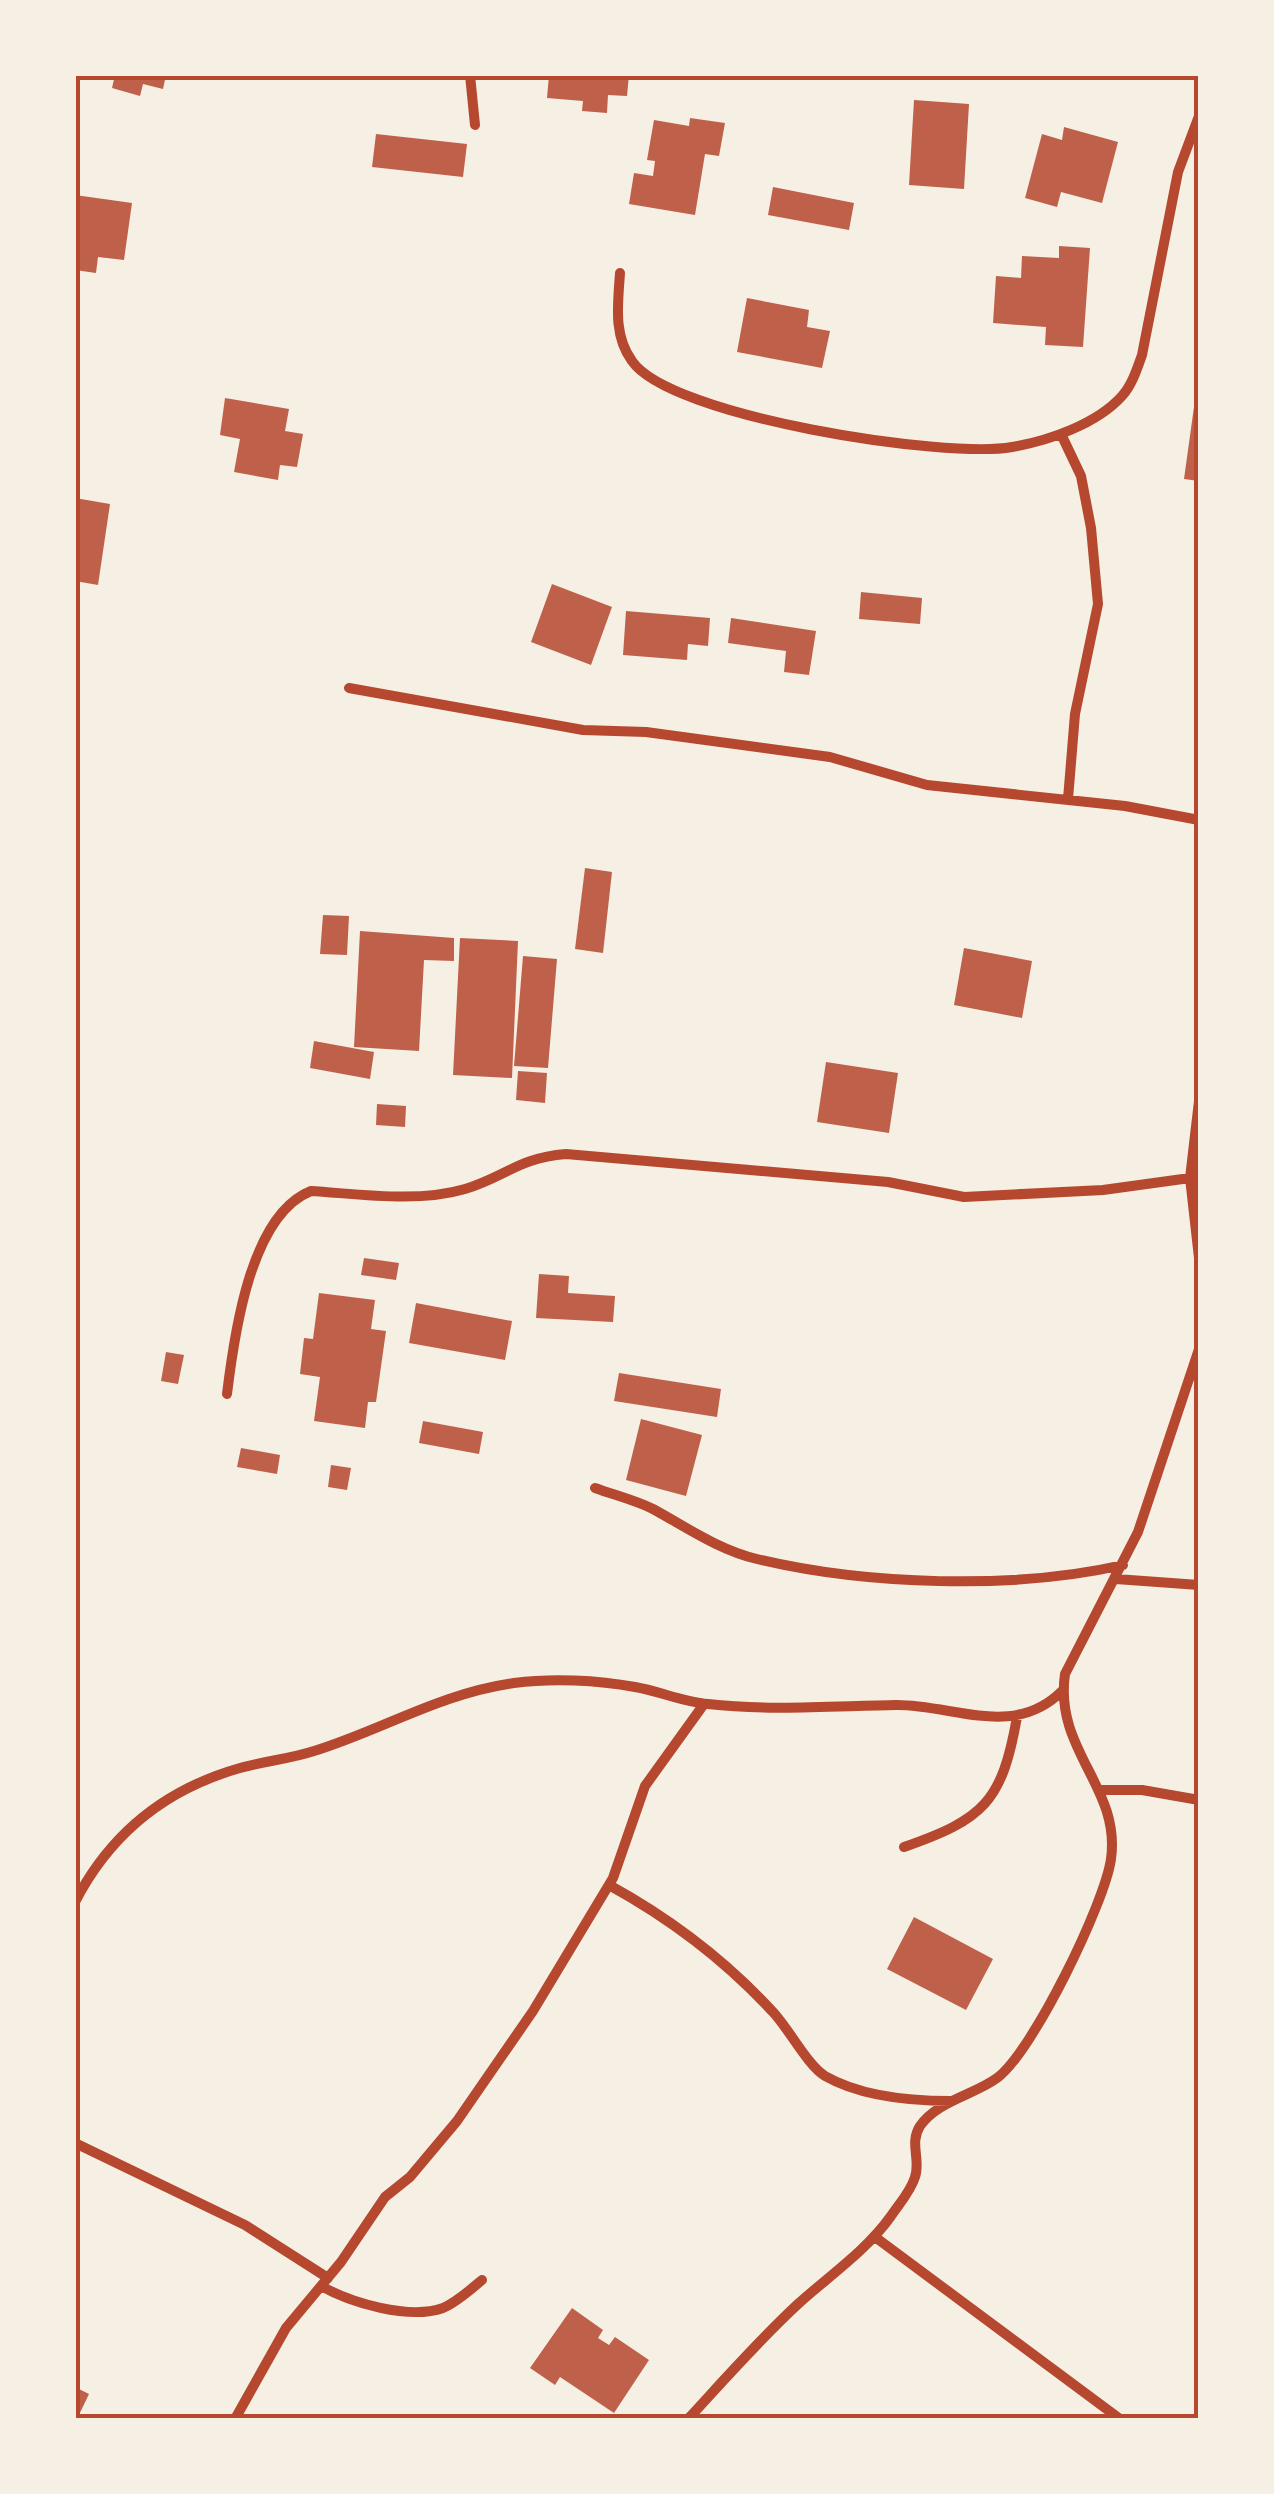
<svg xmlns="http://www.w3.org/2000/svg" width="1274" height="2494" font-family="'Source Sans 3',sans-serif">
  <style>
    .building { fill: #bf614a }
    .lines { fill: none; stroke-linecap: round; stroke-linejoin: round }
    .minor { stroke: #b5482f; stroke-width: 10 }
    .neatline { fill: none; stroke: #b5482f; stroke-width: 4 }
  </style>
  <rect width="100%" height="100%" fill="#f6efe4"/>
  <path class="building" d="M115,75H166L163,89L143,84L140,96L112,88Z
    M549,75H629L627,96L608,95L607,113L582,111L583,101L547,98Z
    M914,100L969,104L964,189L909,185Z
    M690,118L725,123L719,156L705,154L695,215L629,204L634,173L653,176L655,161L647,160L654,120L689,126Z
    M1064,127L1118,142L1102,203L1061,192L1057,207L1025,198L1042,134L1062,140Z
    M376,134L467,144L463,177L372,167Z
    M773,187L854,203L849,230L768,215Z
    M75,195L132,203L124,260L98,257L96,273L75,270Z
    M1059,246L1090,248L1083,347L1045,345L1046,327L993,323L996,276L1021,278L1022,256L1059,258Z
    M747,298L809,310L807,327L830,331L822,368L737,352Z
    M1197,385H1199V481L1184,479Z
    M225,398L289,409L285,431L303,434L297,467L280,465L278,480L234,472L240,439L220,435Z
    M75,498L110,504L98,585L75,581Z
    M552,584L612,607L591,665L531,642Z
    M861,592L922,598L920,624L859,619Z
    M626,611L710,618L708,646L688,644L687,660L623,655Z
    M731,618L816,631L809,675L784,672L786,651L728,643Z
    M585,868L612,872L603,953L575,949Z
    M323,915L349,916L347,955L320,954Z
    M360,931L454,938V961L424,960L419,1051L354,1047Z
    M460,938L518,941L512,1078L453,1075Z
    M964,948L1032,961L1022,1018L954,1005Z
    M523,956L557,959L548,1068L514,1066Z
    M314,1041L374,1052L370,1079L310,1068Z
    M826,1062L898,1073L889,1133L817,1122Z
    M518,1071L547,1073L545,1103L516,1100Z
    M377,1104L406,1106L405,1127L376,1125Z
    M364,1258L399,1263L396,1280L361,1275Z
    M539,1274L569,1276L568,1293L615,1296L613,1322L536,1318Z
    M319,1293L375,1300L371,1329L386,1331L376,1402H368L365,1428L314,1421L320,1377L300,1374L304,1338L313,1339Z
    M416,1303L512,1321L505,1360L409,1343Z
    M166,1352L184,1355L178,1384L161,1381Z
    M619,1373L721,1389L717,1417L614,1401Z
    M641,1419L702,1435L686,1496L626,1480Z
    M423,1421L483,1432L479,1454L419,1443Z
    M241,1448L280,1455L277,1474L237,1467Z
    M331,1465L351,1468L347,1490L328,1487Z
    M914,1917L993,1959L966,2010L887,1969Z
    M572,2308L603,2330L598,2338L609,2345L615,2337L649,2360L614,2413L560,2377L555,2385L530,2368Z
    M75,2387L89,2394L77,2419H75Z"/>
  <g class="lines">
    <path class="minor" d="M470,75L475,125
      M620,273C618,304 613,335 632,361C670,417 946,459 1012,447C1048,441 1097,424 1122,396C1132,385 1137,369 1142,355L1178,172L1199,116
      M1061,434L1081,476L1091,528L1098,604L1075,714L1068,799
      M349,688L583,730L646,732L830,757L927,785L1125,806L1199,820
      M1199,1101L1190,1178L1199,1258
      M227,1394C234,1336 250,1215 311,1191C359,1194 418,1203 465,1189C505,1177 518,1158 566,1154L888,1182L964,1197L1103,1190L1190,1178
      M595,1488C614,1495 635,1500 653,1509C686,1527 719,1550 757,1559C865,1585 1014,1590 1123,1565
      M1116,1579L1199,1585
      M1101,1790H1142L1199,1800
      M904,1847C984,1819 1002,1802 1017,1717
      M609,1885C671,1919 724,1959 772,2011C788,2027 807,2065 825,2076C860,2096 911,2101 951,2101
      M75,1902C110,1834 166,1789 240,1768C264,1761 290,1759 314,1751C382,1730 441,1693 514,1683C552,1678 597,1680 635,1687C659,1691 683,1702 708,1704C771,1711 834,1706 897,1705C955,1705 1014,1739 1062,1691
      M75,2143L245,2225L328,2278
      M875,2237L1120,2419
      M321,2286C351,2303 409,2320 443,2308C457,2302 470,2290 482,2280
      M235,2419L286,2328L341,2262L385,2197L410,2177L457,2121L533,2011L613,1878L645,1786L704,1704
      M688,2419C724,2380 759,2340 798,2304C829,2276 867,2250 891,2216C899,2204 911,2191 915,2177C921,2160 909,2143 920,2126C937,2101 974,2095 997,2078C1032,2053 1105,1903 1111,1859C1121,1787 1054,1751 1065,1674L1138,1532L1199,1349"/>
  </g>
  <rect width="1274" height="2494" fill="none" stroke="#f6efe4" stroke-width="155"/>
  <rect x="78" y="78" width="1118" height="2338" class="neatline"/>
</svg>
